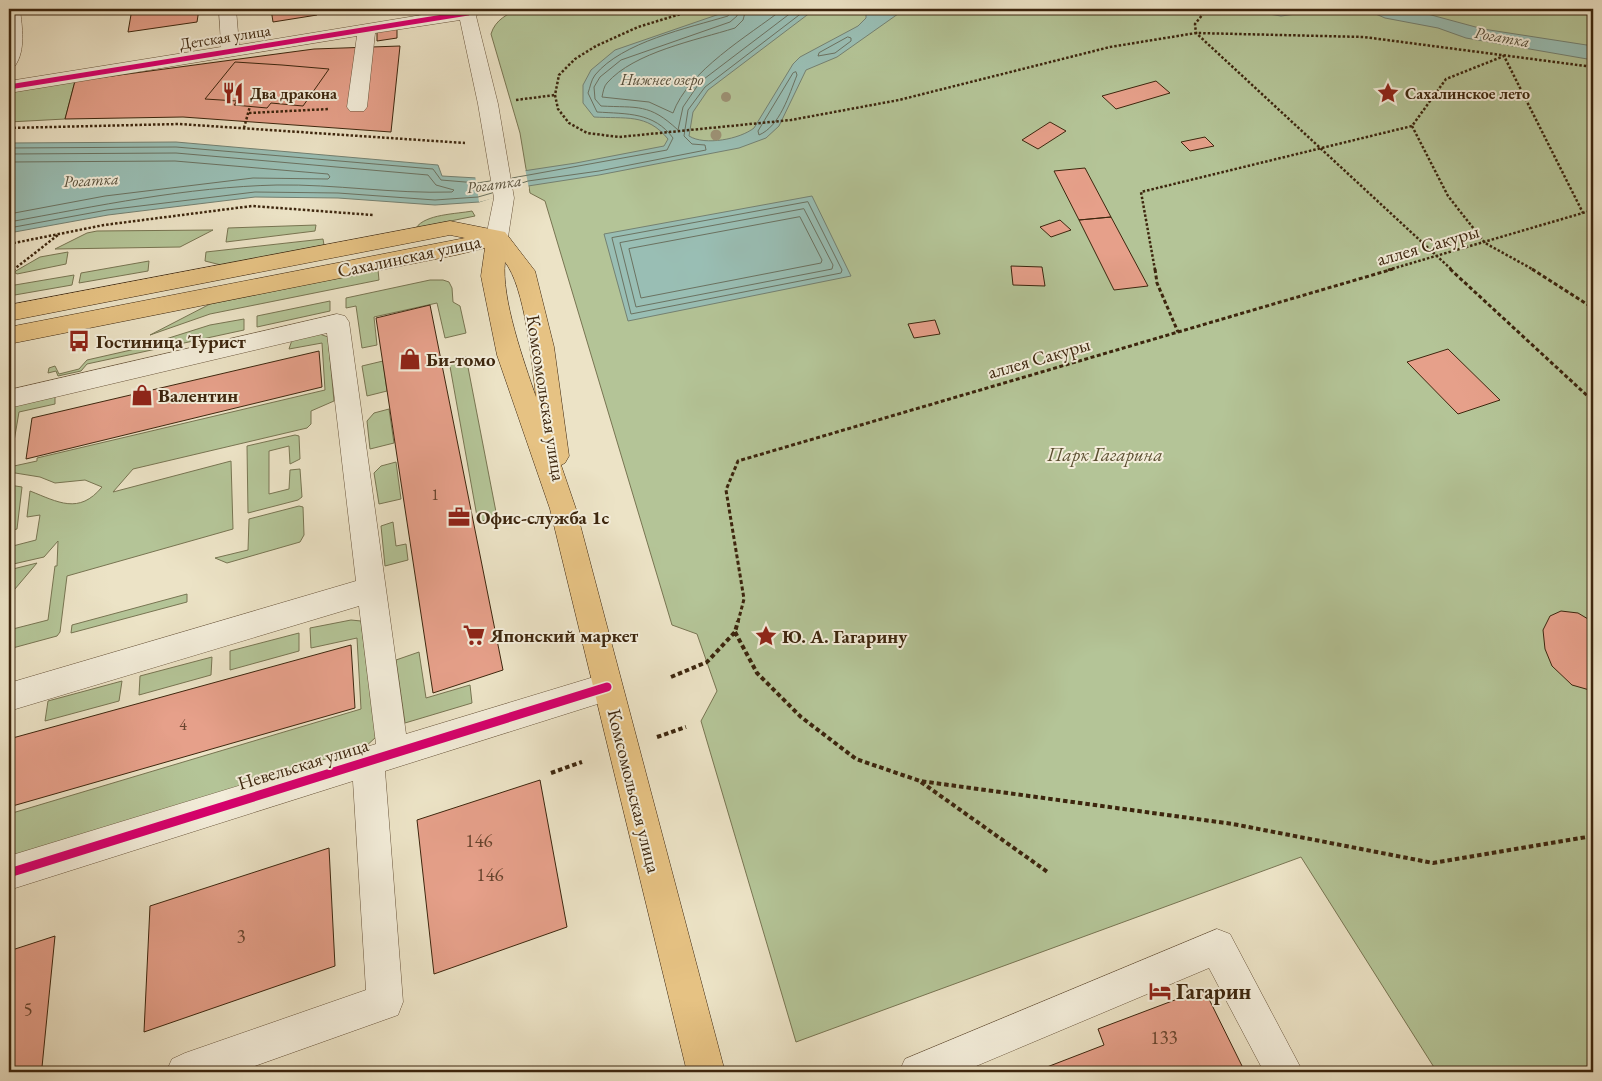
<svg xmlns="http://www.w3.org/2000/svg" width="1602" height="1081" font-family="'EB Garamond',serif">
  <style>
    .green { fill: #b4c497; stroke: #787552 }
    .water { fill: #99beb4; stroke: #748172 }
    .pier { fill: #ece3c6 }
    .lines { fill: none; stroke-linecap: round; stroke-linejoin: round }
    .shore { stroke: #6b7261; stroke-width: 1 }
    .building { fill: #e6a08a; stroke: #3d260e }
    .minor-casing { stroke: #69553c; stroke-width: 1 }
    .major-casing { stroke: #3d260e; stroke-width: 1 }
    .path-far2 { stroke: #3d260e; stroke-width: 2.5; stroke-dasharray: 2.5 2; stroke-linecap: butt }
    .path-far1 { stroke: #3d260e; stroke-width: 3; stroke-dasharray: 4 2.5; stroke-linecap: butt }
    .path { stroke: #3d260e; stroke-width: 4; stroke-dasharray: 4.5 3; stroke-linecap: butt }
    .minor { fill: #f3edda; fill-rule: evenodd }
    .major { fill: #e6c283; fill-rule: evenodd }
    .cycleway-far1-casing { stroke: #f3edda; stroke-width: 8 }
    .cycleway-casing { stroke: #f3edda; stroke-width: 12 }
    .cycleway-far1 { stroke: #d6006c; stroke-width: 5 }
    .cycleway { stroke: #d6006c; stroke-width: 9 }
    .tree { fill: #9c9174 }
    .labels { text-anchor: middle; dominant-baseline: central; stroke-width: 4; stroke-linejoin: round; paint-order: stroke }
    .far-street-label { font-size: 16px; fill: #3d260e; stroke: #f3edda }
    .far-water-label { font-size: 16px; font-style: italic; fill: #544c38; stroke: #f3edda }
    .far-poi-label { font-size: 16px; font-weight: bold; fill: #3d260e; stroke: #f3edda; text-anchor: start }
    .number-label { font-size: 16px; fill: #67442d }
    .street-label { font-size: 19px; fill: #3d260e; stroke: #f3edda }
    .poi-label { font-size: 19px; font-weight: bold; fill: #3d260e; stroke: #f3edda; text-anchor: start }
    .park-label { font-size: 19px; font-style: italic; fill: #5b4e30; stroke: #f3edda }
    .near-number-label { font-size: 19px; fill: #67442d }
    .near-poi-label { font-size: 22px; font-weight: bold; fill: #3d260e; stroke: #f3edda; text-anchor: start }
  </style>
  <rect width="100%" height="100%" fill="#ece3c6"/>
  <filter id="stains"><feTurbulence type="fractalNoise" baseFrequency=".004" numOctaves="4"/><feColorMatrix values="0 0 0 0 .2 0 0 0 0 .09 0 0 0 0 .02 0 0 0 .5 -.17"/></filter>
  <radialGradient id="worn" r=".72"><stop offset=".6" stop-color="#630" stop-opacity="0"/><stop offset="1" stop-color="#630" stop-opacity=".3"/></radialGradient>
  <path class="green" d="M521,9H1593V1072H1437L1301,857L796,1042L701,721L717,691L697,634L672,625L545,201L530,193L520,133L491,34C495,20 508,13 521,9Z
    M75,81L65,119L9,122V90Z
    M472,211L475,216L416,228C425,214 457,214 472,211Z
    M316,225L315,231L226,242L228,228Z
    M213,230L180,247L55,249L87,233L97,231Z
    M323,239L324,245L221,265L205,261L206,252Z
    M68,252L66,264L17,274L14,272L40,257Z
    M149,261L148,271L79,283L81,273Z
    M378,270L379,280L210,314L150,335L210,304Z
    M74,275L72,285L9,296V286Z
    M430,280H443L449,282L452,288L453,302L460,306L466,333L445,338L437,303L374,317L377,345L362,348L356,306L346,308V298Z
    M330,301V311L257,327V316Z
    M244,319V330L87,364L81,371L58,376L56,371L48,373L49,368L55,366L59,374L79,369L87,360L131,350L210,325Z
    M317,333L328,337L334,401L311,411V424L307,428L133,469L113,492L231,461L233,529L67,576L60,632L57,636L9,649V630L48,620L55,566H57L58,541L44,557L9,565V547L36,540L40,515L27,517L30,491C58,502 79,515 102,487L85,480L55,483L40,477L9,472V402L55,396V404L19,412L10,465L14,466L37,461V458L325,390L322,343L289,349L292,340Z
    M466,357L497,517L478,522L449,361Z
    M383,361L387,391L367,396L362,366Z
    M389,409L394,443L370,449L367,421L374,413Z
    M295,435L299,436L300,459L290,464L289,446L269,451V494L289,489L290,470L300,469L302,497L298,500L248,513L247,446Z
    M396,462L401,499L379,504L374,473L381,466Z
    M9,485L22,487L17,529L9,531Z
    M299,506L303,507L304,535L300,542L227,563L215,558L248,550L249,519Z
    M393,522L396,546L406,544L408,560L385,566L381,526Z
    M37,563L9,596V570Z
    M187,594V602L71,633L72,625Z
    M351,620L361,621L376,737L363,749L9,859V814L361,709L357,638L311,648L310,628Z
    M299,633V651L230,670V651Z
    M419,652L426,698L470,685L472,703L405,723L396,660Z
    M212,657L211,675L139,695L140,676Z
    M122,681L119,701L45,721L48,701Z"/>
  <path class="water" d="M734,9H815L708,90L693,112L689,136C705,146 740,139 754,128L793,64L800,57L858,26L866,18V9H905L837,57L806,70L779,126L766,138L739,148L599,175L528,186L479,202L435,205L338,198L255,197L108,215L9,233V143L176,142L438,165L442,176L477,178L576,163L664,146L668,139C647,113 625,119 594,117L583,103V85L591,70L615,50Z
    M1239,9H1301L1296,14L1281,16Z
    M1364,9H1409L1483,29L1593,46V60L1466,38L1438,28L1385,18Z
    M812,196L851,276L628,321L604,234Z"/>
  <path class="pier" d="M525,168L529,189L479,202L475,175Z"/>
  <g class="lines">
    <path class="shore" d="M738,9L737,16L730,22L621,60L600,77L594,87L595,99L601,106C638,108 649,103 678,130L683,107L700,82L796,9
      M746,9L743,20L735,28C697,40 634,52 607,83C604,86 603,92 602,97L649,102L673,113C688,71 748,36 783,9
      M848,37L851,38V41L835,53L818,56L819,53Z
      M796,72L797,75C789,95 780,126 759,135L758,131L793,73Z
      M9,148L176,147L433,169L441,180L477,183L490,181
      M9,154L176,153L428,175L436,185L454,190L452,192C393,194 335,184 277,185C187,187 97,206 9,222
      M9,162L175,161L328,174L330,177L328,179L253,178L105,196L9,214
      M512,178L667,150L673,138C654,112 627,114 597,112L588,93C590,88 591,80 595,75C622,42 688,28 728,16L732,9
      M513,186L528,181L599,171L706,150L705,145L692,144L684,136L688,110L705,87L807,9
      M808,202L842,270L841,273L631,314L612,238Z
      M804,209L833,265L832,269L636,307L620,243Z
      M800,217L822,260L821,263L641,298L629,249Z
      M9,228L107,210L255,192L338,193L435,200L478,197L492,193"/>
  </g>
  <path class="building" d="M132,9H199L197,22L128,32Z
    M271,9H316L317,15L273,22Z
    M397,29V38L377,41V32Z
    M400,46L391,132L183,117L65,119L75,81L314,49Z
    M235,62L282,65L329,69L303,106L271,103L267,108L234,105L237,101L205,99Z
    M1156,81L1170,93L1116,109L1102,96Z
    M1050,122L1066,131L1038,149L1022,140Z
    M1205,137L1214,146L1190,151L1181,142Z
    M1085,168L1111,217L1079,220L1054,171Z
    M1111,217L1148,286L1114,290L1079,220Z
    M1060,220L1071,230L1051,237L1040,227Z
    M1011,266L1042,267L1045,286L1013,285Z
    M430,305L503,670L433,693L376,318Z
    M935,320L940,334L914,338L908,324Z
    M1448,349L1500,400L1458,414L1407,362Z
    M319,351L322,387L26,459L32,418Z
    M1561,611L1578,613L1593,622V691L1572,685L1552,666L1545,649L1543,630L1550,616Z
    M351,645L355,708L9,807V739Z
    M540,780L567,927L434,974L417,820Z
    M329,848L335,966L144,1032L150,906Z
    M55,936L42,1067L27,1072H9V951Z
    M1204,989L1245,1072H1034L1104,1045L1098,1029Z"/>
  <g class="lines">
    <g class="minor-casing">
      <path id="minor" d="M9,9H20C22,27 26,50 15,66L9,67Z
        M219,9H236L239,45L458,9H484L476,16L498,104L514,198L508,237L505,242L497,244L489,242L486,237L494,198L478,104L460,20L375,33L367,107L364,111H350L347,107L357,36L9,93V81L221,47Z
        M337,314L345,316L349,322L406,734L607,673L618,677L622,687L618,697L607,701L385,771L403,1002L398,1015L238,1072H166L172,1059L185,1053L366,990L353,781L9,890V856L376,744L359,606L9,711V683L356,581L327,333L9,408V390Z
        M1217,929L1230,934L1303,1072H1264L1209,968L962,1072H899L905,1059Z"/>
    </g>
    <g class="major-casing">
      <path id="major" d="M450,221L505,232L535,271L554,347L569,456L565,463L561,465L576,509L725,1072H687L550,509L497,355L481,276L485,248L456,255L9,344V327L465,238L450,235L9,321V305ZM505,262C525,287 532,363 536,397C524,362 501,298 505,262Z"/>
    </g>
    <path class="path-far2" d="M697,9L638,27L596,46L575,59L559,75L555,95L558,109L569,123L587,133L619,137L791,120L899,100L1110,47L1196,33L1364,37L1593,67
      M1207,9L1195,24L1196,33L1452,270
      M516,100L555,95
      M249,113L329,109
      M1412,126L1448,196L1485,243L1534,270
      M9,128L179,124L465,143
      M244,128L250,106
      M9,244L104,225L252,206L373,215
      M13,270L58,235
      M1155,270L1141,192L1412,126L1446,79L1504,56L1583,213
      M1388,270L1593,210"/>
    <path class="path-far1" d="M1155,269L1157,283L1178,332
      M1450,269L1593,401
      M1532,269L1593,308
      M9,273L14,269
      M738,622L744,599L726,490L738,461L1393,269"/>
    <path class="path" d="M735,632L757,673L801,717L856,759L920,781L1233,824L1433,863L1593,836
      M671,677L707,662L735,632L738,621
      M657,737L686,727
      M551,773L582,762
      M921,782L1049,873"/>
    <use href="#minor" class="minor"/>
    <use href="#major" class="major"/>
    <g class="cycleway-far1-casing">
      <path id="cycleway-far1" d="M9,87L468,13L476,9"/>
    </g>
    <g class="cycleway-casing">
      <path id="cycleway" d="M9,873L607,687"/>
    </g>
    <use href="#cycleway-far1" class="cycleway-far1"/>
    <use href="#cycleway" class="cycleway"/>
  </g>
  <g class="tree">
    <circle cx="726" cy="97" r="5"/>
    <circle cx="716" cy="135" r="5.5"/>
  </g>
  <defs>
    <g id="restaurant-bare" transform="scale(1.725)"><path d="M-5-6h1v4h1v-4h1v4h1v-4h1v5L-1.5 .5V6h-2V.5L-5-1ZM5-6V6H3V1.5H1.5Q1.5-4 5-6Z" fill="#8f2418" stroke="#f3edda" stroke-width="2.5" paint-order="stroke"/></g>
    <g id="sight-bare" transform="scale(1.725)"><path d="M0-6L1.8-2.2L6-1.7L2.9 1.2L3.7 5.4L0 3.3L-3.7 5.4L-2.9 1.2L-6-1.7L-1.8-2.2Z" fill="#8f2418" stroke="#f3edda" stroke-width="2.5" paint-order="stroke"/></g>
    <g id="bus-bare" transform="scale(1.725)"><path d="M-5-6H5V4H4V6H2V4H-2V6H-4V4H-5ZM-3.5-4V0h7V-4ZM-3.5 1.2v1.5H-2V1.2ZM2 1.2v1.5H3.5V1.2Z" fill="#8f2418" stroke="#f3edda" stroke-width="2.5" paint-order="stroke"/></g>
    <g id="shop-bare" transform="scale(1.725)"><path d="M-5-2.5h2.3a2.7 3.5 0 0 1 5.4 0H5L5.5 6h-11ZM-1.5-2.5h3a1.5 2.3 0 0 0-3 0Z" fill="#8f2418" stroke="#f3edda" stroke-width="2.5" paint-order="stroke"/></g>
    <g id="office-bare" transform="scale(1.725)"><path d="M-6-3h4V-5.5h4V-3h4V5H-6ZM-1-4.5V-3h2v-1.5ZM-6 0V1H6V0Z" fill="#8f2418" stroke="#f3edda" stroke-width="2.5" paint-order="stroke"/></g>
    <g id="supermarket-bare" transform="scale(1.725)"><path d="M-6-5.5h2.5l.6 2H6L4.5 2H-2.5L-4.4-4H-6ZM-1.5 3.2a1.3 1.3 0 1 0 .1 0ZM3 3.2a1.3 1.3 0 1 0 .1 0Z" fill="#8f2418" stroke="#f3edda" stroke-width="2.5" paint-order="stroke"/></g>
    <g id="hotel-bare" transform="scale(1.725)"><path d="M-6-4.5h1.5V1H6V5H4.5V3h-9V5H-6ZM-4 0a1.8 1.8 0 1 1 3.6 0ZM.5 0V-2.5h3Q6-2.5 6 0Z" fill="#8f2418" stroke="#f3edda" stroke-width="2.5" paint-order="stroke"/></g>
  </defs>
  <g fill-rule="evenodd">
    <use href="#restaurant-bare" x="233" y="93"/>
    <use href="#sight-bare" x="1388" y="93"/>
    <use href="#bus-bare" x="79" y="341"/>
    <use href="#shop-bare" x="410" y="359"/>
    <use href="#shop-bare" x="142" y="395"/>
    <use href="#office-bare" x="459" y="517"/>
    <use href="#supermarket-bare" x="474" y="635"/>
    <use href="#sight-bare" x="766" y="636"/>
    <use href="#hotel-bare" x="1160" y="991"/>
  </g>
  <g class="labels">
    <g class="far-street-label">
      <text transform="translate(225 37) rotate(-9)">Детская улица</text>
    </g>
    <g class="far-water-label">
      <text transform="translate(1502 37) rotate(10)">Рогатка</text>
      <text x="662" y="79">Нижнее озеро</text>
      <text transform="translate(91 180) rotate(-3)">Рогатка</text>
      <text transform="translate(494 184) rotate(-8)">Рогатка</text>
    </g>
    <g class="far-poi-label">
      <text x="250" y="93">Два дракона</text>
      <text x="1405" y="93">Сахалинское лето</text>
    </g>
    <g class="number-label">
      <text x="435" y="494">1</text>
      <text x="183" y="724">4</text>
    </g>
    <g class="street-label">
      <text transform="translate(1428 245) rotate(-16)">аллея Сакуры</text>
      <text transform="translate(409 256) rotate(-12)">Сахалинская улица</text>
      <text transform="translate(1039 358) rotate(-16)">аллея Сакуры</text>
      <text transform="translate(546 398) rotate(81)">Комсомольская улица</text>
      <text transform="translate(303 764) rotate(-17)">Невельская улица</text>
      <text transform="translate(634 791) rotate(76)">Комсомольская улица</text>
    </g>
    <g class="poi-label">
      <text x="96" y="341">Гостиница Турист</text>
      <text x="426" y="359">Би-томо</text>
      <text x="158" y="395">Валентин</text>
      <text x="476" y="517">Офис-служба 1с</text>
      <text x="490" y="635">Японский маркет</text>
      <text x="782" y="636">Ю. А. Гагарину</text>
    </g>
    <g class="park-label">
      <text x="1105" y="454">Парк Гагарина</text>
    </g>
    <g class="near-number-label">
      <text x="479" y="840">146</text>
      <text x="490" y="874">146</text>
      <text x="241" y="936">3</text>
      <text x="28" y="1009">5</text>
      <text x="1164" y="1037">133</text>
    </g>
    <g class="near-poi-label">
      <text x="1176" y="991">Гагарин</text>
    </g>
  </g>
  <rect width="1602" height="1081" fill="none" stroke="#ece3c6" stroke-width="30"/>
  <rect x="10" y="10" width="1582" height="1061" fill="none" stroke="#3d260e" stroke-width="2.5"/>
  <rect x="15" y="15" width="1572" height="1051" fill="none" stroke="#3d260e"/>
  <rect width="100%" height="100%" filter="url(#stains)"/>
  <rect width="100%" height="100%" fill="url(#worn)"/>
</svg>
